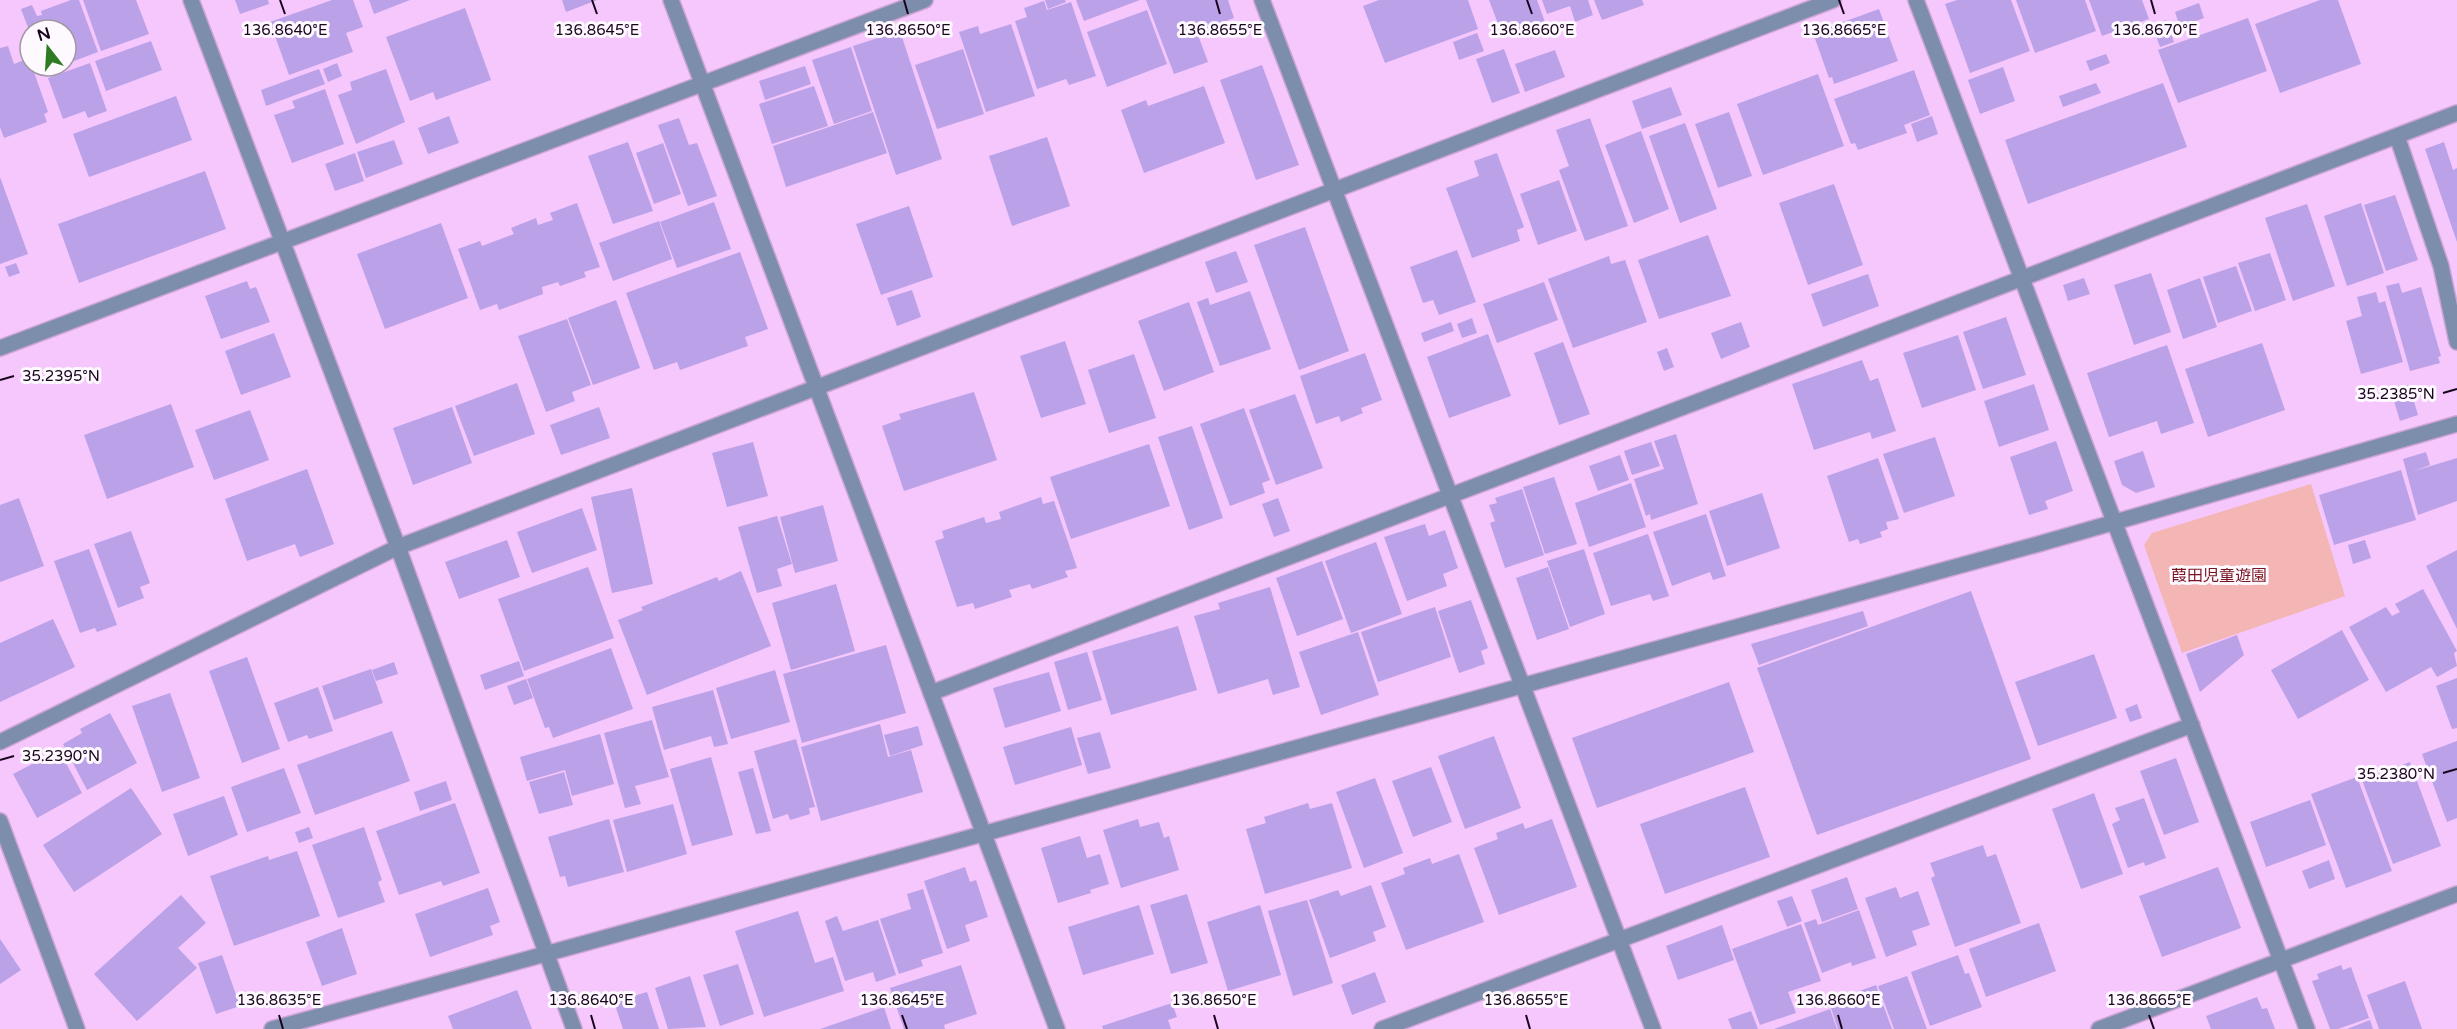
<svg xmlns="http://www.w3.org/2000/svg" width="2457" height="1029" font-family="'Varela Round','Noto Sans JP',sans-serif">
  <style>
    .green { fill: #f4b6b4 }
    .building { fill: #bba1e7 }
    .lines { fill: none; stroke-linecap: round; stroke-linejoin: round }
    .minor-casing { stroke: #cda4d4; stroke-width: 18 }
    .tertiary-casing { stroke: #cda4d4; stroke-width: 18 }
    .minor { stroke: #7d8eac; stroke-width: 15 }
    .tertiary { stroke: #7d8eac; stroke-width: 15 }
    .ticks { fill: none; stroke: #18051c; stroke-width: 2 }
    .labels { text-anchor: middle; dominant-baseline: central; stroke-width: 6; stroke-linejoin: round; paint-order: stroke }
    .park-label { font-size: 16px; fill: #791520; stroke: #fef8ff }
    .ticks-label { font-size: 15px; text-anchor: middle; fill: #18051c; stroke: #fef8ff; stroke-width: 6; stroke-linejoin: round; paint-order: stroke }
  </style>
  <rect width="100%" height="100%" fill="#f5c7fd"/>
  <path class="green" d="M2311,484L2345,596L2182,653L2144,545L2152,533Z"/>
  <path class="building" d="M71,0H79L98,52L66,64V30H29L21,9L32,5L37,16L42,15L41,11Z
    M83,0H136L149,34L101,51Z
    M235,0H268L269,4L240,14Z
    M332,0H353L363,27L346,33L353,52L289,75L270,22Z
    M369,0H410L374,14Z
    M562,0H597L566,12Z
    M1045,0H1065L1066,2L1048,9Z
    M1076,0H1140L1084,21Z
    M1146,0H1228L1234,18L1197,32L1208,62L1174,74Z
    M1379,0H1468L1478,29L1385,63L1363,6Z
    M1489,0H1537L1545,22L1503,37Z
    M1542,0H1588L1593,15L1575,22L1570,6L1547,14Z
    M1594,0H1642L1644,5L1602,20Z
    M1957,0H2011L2030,51L1970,73L1945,4Z
    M2016,0H2085L2096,31L2035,53Z
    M2089,0H2142L2149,19L2102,36Z
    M2320,0H2338L2361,64L2280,93L2255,24Z
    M1044,1L1047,10L1071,2L1096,76L1069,85L1066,79L1037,89L1015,21L1027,17L1024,8Z
    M2199,3L2204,18L2180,27L2175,12Z
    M465,8L491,80L436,100L433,92L410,101L386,37Z
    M1879,9L1898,61L1834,84L1832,77L1829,78L1813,33Z
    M1147,10L1167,64L1107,87L1087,32Z
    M2248,18L2267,71L2178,103L2158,50Z
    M2166,20L2174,42L2160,47L2152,25Z
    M1011,24L1035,96L986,112L959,32L978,26L980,34Z
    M900,31L942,159L896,175L853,46Z
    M1477,33L1484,51L1459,60L1453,42Z
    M151,41L162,70L106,91L95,61Z
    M8,46L14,64L29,58L48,112L44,114L47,122L4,138L0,127V48Z
    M851,47L872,111L834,124L812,60Z
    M963,49L984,114L937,129L915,65Z
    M1504,49L1520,93L1492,103L1476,59Z
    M1555,50L1565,77L1525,92L1515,64Z
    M2106,54L2110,63L2090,71L2086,61Z
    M90,63L107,111L88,118L85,111L63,119L48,78Z
    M337,63L342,76L328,82L323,69Z
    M1262,65L1299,165L1256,180L1220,80Z
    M805,66L811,84L765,100L759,81Z
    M2003,67L2015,101L1980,114L1968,80Z
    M319,69L325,84L266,106L261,90Z
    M386,69L405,122L356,144L338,95L352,90L350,82Z
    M1914,70L1930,115L1904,125L1907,133L1858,150L1855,143L1851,144L1834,99Z
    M1818,74L1844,146L1763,175L1737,104Z
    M2096,83L2101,93L2063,107L2059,96Z
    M2163,83L2187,147L2028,204L2005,140Z
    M814,86L828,126L772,144L759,104Z
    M1204,86L1225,143L1144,173L1121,110L1146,100L1148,106Z
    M1671,87L1682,115L1642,129L1632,101Z
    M325,89L344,144L292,163L274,115L295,108L292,101Z
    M176,96L192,140L89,177L73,134Z
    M873,112L887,153L786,187L773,146Z
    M1729,112L1752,176L1718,188L1695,124Z
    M449,116L459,143L428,154L418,128Z
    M1932,116L1938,134L1917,142L1911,124Z
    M679,118L689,145L697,143L717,196L688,206L658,125Z
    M1590,118L1628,226L1585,241L1559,170L1569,166L1556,130Z
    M1685,123L1717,209L1680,223L1649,136Z
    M1641,131L1669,209L1634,223L1605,145Z
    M1047,137L1070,206L1012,226L989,156Z
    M394,140L403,164L366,178L357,152Z
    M628,142L653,211L613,224L588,156Z
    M2444,142L2453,170L2457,168V242L2425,149Z
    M663,143L681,194L654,204L636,153Z
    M355,153L364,181L335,191L325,164Z
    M1497,153L1524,227L1517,230L1520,241L1472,258L1446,188L1479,176L1474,161Z
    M205,171L226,229L79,283L58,224Z
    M0,177L28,254L0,264Z
    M1559,180L1577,231L1538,245L1520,194Z
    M1834,184L1863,265L1808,285L1779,203Z
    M2395,195L2418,260L2386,271L2364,205Z
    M714,202L731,249L677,268L660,222Z
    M577,203L600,267L584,272L586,277L560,286L558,282L542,287L543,294L499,310L497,304L480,310L458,249L480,241L482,246L514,234L511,228L536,218L538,225L553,220L550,213Z
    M2361,203L2384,273L2347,286L2324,216Z
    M2307,204L2335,286L2293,301L2265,218Z
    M909,206L933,277L881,295L856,224Z
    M659,221L672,259L613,281L599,243Z
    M441,223L468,298L385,329L357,254Z
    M1305,227L1349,351L1299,370L1254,245Z
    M1708,235L1731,296L1659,319L1638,260Z
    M1457,250L1476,302L1439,315L1433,300L1423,303L1410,267Z
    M1236,251L1248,282L1216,293L1205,262Z
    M740,252L768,329L745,337L748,346L680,370L677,362L654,370L626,293Z
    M2270,253L2286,300L2255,311L2238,263Z
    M1609,256L1611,264L1625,260L1647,322L1573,348L1548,279Z
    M16,263L20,273L9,277L5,267Z
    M2236,266L2252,311L2218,323L2203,277Z
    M2151,273L2171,332L2134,345L2114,285Z
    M1868,274L1879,306L1823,327L1811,294Z
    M2084,278L2090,294L2068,301L2063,285Z
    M2200,278L2217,327L2183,339L2167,290Z
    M247,281L250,289L256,287L270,322L221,339L205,296Z
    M1544,282L1558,320L1497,343L1483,304Z
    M2399,283L2402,293L2421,287L2441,356L2438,357L2440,363L2410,371L2386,286Z
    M912,290L921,317L897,326L887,298Z
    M1250,291L1271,349L1220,366L1197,302L1208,298L1210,305Z
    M2376,292L2379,303L2385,301L2403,362L2361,374L2346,321L2362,316L2357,297Z
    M616,300L640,368L593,385L568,318Z
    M1189,302L1214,372L1164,391L1138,321Z
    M2006,317L2026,375L1983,389L1963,332Z
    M1472,318L1477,333L1462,338L1457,324Z
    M567,319L591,385L572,392L575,401L546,412L518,336Z
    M1451,322L1454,331L1424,342L1421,333Z
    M1741,322L1750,347L1721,359L1711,333Z
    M274,333L291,377L241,395L225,351Z
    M1488,334L1511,396L1449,418L1427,357Z
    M1958,335L1976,390L1922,408L1903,353Z
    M1065,341L1086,404L1041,418L1020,356Z
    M1563,342L1590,414L1559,425L1534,353Z
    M2262,343L2285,410L2208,437L2185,369Z
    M2167,345L2194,423L2161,434L2157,421L2109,437L2087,373Z
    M1667,348L1674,367L1664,371L1657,352Z
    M1365,353L1382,400L1361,408L1363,413L1341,422L1339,416L1316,424L1300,376Z
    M1134,354L1156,418L1109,433L1088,370Z
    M1862,360L1870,381L1878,378L1896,431L1872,439L1870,432L1814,450L1792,384Z
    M517,383L535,434L474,456L455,406Z
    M2034,384L2049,430L1999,447L1984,401Z
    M2409,385L2418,415L2400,421L2391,391Z
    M974,392L997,460L904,491L882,426L901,419L899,414Z
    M1295,394L1323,468L1276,485L1249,410Z
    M171,404L194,467L107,499L84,435Z
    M452,407L472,463L413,485L393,428Z
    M599,407L610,438L561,455L550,425Z
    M1244,408L1270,480L1262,483L1265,493L1230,506L1200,424Z
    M250,410L269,460L214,480L195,430Z
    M1192,426L1223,518L1189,530L1158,437Z
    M1676,434L1698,504L1651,520L1650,514L1646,516L1634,479L1664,469L1654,441Z
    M1935,437L1955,496L1904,513L1883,454Z
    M2056,441L2073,491L2045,501L2048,509L2029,515L2010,457Z
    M753,442L768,496L727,507L712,453Z
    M1651,442L1660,466L1632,475L1624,451Z
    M1149,444L1170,506L1071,539L1050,477Z
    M2143,451L2155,487L2136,493L2122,485L2114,461Z
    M2426,452L2430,465L2414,471L2457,458V501L2418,515L2403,459Z
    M1620,455L1629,480L1598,491L1589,466Z
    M1878,458L1899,519L1886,522L1888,529L1880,532L1882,537L1860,544L1858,539L1849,542L1827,476Z
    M307,469L334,544L300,557L295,544L247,561L225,499Z
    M2401,470L2416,520L2334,545L2319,495Z
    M1554,477L1577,544L1545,554L1523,487Z
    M1631,483L1646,527L1589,547L1575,503Z
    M632,488L653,584L612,593L591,497Z
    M1522,489L1544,555L1505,568L1490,523L1495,521L1489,505L1497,503L1495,498Z
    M1762,493L1780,548L1727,566L1709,511Z
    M1041,497L1043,504L1054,501L1077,568L1065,571L1068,577L1032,589L1030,584L1009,590L1012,597L975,609L973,603L957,607L935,541L944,538L942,531L984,517L986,523L1001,519L999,512Z
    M19,498L44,566L0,582V505Z
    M1278,498L1290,531L1274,537L1262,504Z
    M823,505L838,561L795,573L780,517Z
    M582,508L597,550L532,573L517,532Z
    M1706,514L1726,576L1713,580L1710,572L1672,586L1653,532Z
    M777,516L792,564L777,569L782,586L757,593L738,527Z
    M1425,524L1429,536L1445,530L1458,568L1443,574L1447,586L1407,601L1384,537Z
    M131,531L150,583L140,587L144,598L118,608L94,544Z
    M1648,534L1669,596L1653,601L1650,594L1611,606L1593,553Z
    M507,540L520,577L459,599L445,562Z
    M2365,540L2371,558L2353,564L2348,545Z
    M1376,542L1402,614L1351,633L1325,561Z
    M89,549L117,625L97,632L95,628L80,633L54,561Z
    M1584,549L1605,614L1570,627L1547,561Z
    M2457,550V629L2426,566Z
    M1322,561L1343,619L1297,636L1276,578Z
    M588,567L614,638L524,671L498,599Z
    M1548,567L1569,629L1537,640L1516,578Z
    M741,571L771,646L647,695L618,620L643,610L641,607L717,577L719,581Z
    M836,584L855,651L791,670L772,603Z
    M1270,587L1300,687L1273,695L1268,679L1218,694L1194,616L1220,609L1218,603Z
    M2423,589L2457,651L2454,653L2457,666L2437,677L2431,667L2386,692L2349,627L2386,607L2392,616L2400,612L2395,604Z
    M1971,591L2031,759L1817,835L1757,668Z
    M1471,600L1488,648L1481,651L1485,664L1459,673L1438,611Z
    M1435,607L1451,657L1378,682L1361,632Z
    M1863,611L1868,626L1759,665L1751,644Z
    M53,619L75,667L0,702V643Z
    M1178,626L1197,690L1111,715L1092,651Z
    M2342,630L2369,680L2298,719L2271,670Z
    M1358,632L1379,695L1321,715L1299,652Z
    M2237,635L2244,655L2200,692L2186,654Z
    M886,645L906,713L802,743L783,674Z
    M611,648L633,709L553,738L549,727L545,728L527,679Z
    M1087,652L1102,700L1068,710L1054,662Z
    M2094,654L2117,718L2038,746L2015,682Z
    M247,657L280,749L242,763L209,671Z
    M519,661L524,676L485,690L480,675Z
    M394,662L398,674L376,681L372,670Z
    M371,669L383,703L334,720L322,686Z
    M775,670L790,722L731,739L716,688Z
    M1049,672L1061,711L1005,728L993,688Z
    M2457,678V728L2452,729L2436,686Z
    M526,679L533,698L514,705L507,686Z
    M1729,682L1754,752L1597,808L1572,738Z
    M318,687L333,731L309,739L307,735L288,742L274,703Z
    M713,690L728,744L714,747L711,736L664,750L652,707Z
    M170,693L200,778L162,792L132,706Z
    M2137,704L2142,718L2130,722L2125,709Z
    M110,713L137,763L87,790L63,744L82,733L80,729Z
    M652,720L669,777L635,786L641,804L625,808L604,733Z
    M880,724L888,757L911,750L923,792L821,821L801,747Z
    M918,726L923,745L890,756L884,735Z
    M1071,727L1082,765L1015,785L1003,747Z
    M392,731L410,781L315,815L297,765Z
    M1100,732L1111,768L1088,774L1077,738Z
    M600,734L614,784L572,796L565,770L527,781L520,757Z
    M1494,736L1521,808L1465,829L1438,756Z
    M796,739L815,807L809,808L810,814L790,820L788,814L773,819L754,751Z
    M2457,741V818L2447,822L2422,754Z
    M59,750L82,793L37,818L13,774Z
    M711,757L733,835L692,846L670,769Z
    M2176,758L2199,822L2164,835L2140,771Z
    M2410,762L2441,846L2393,864L2362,780Z
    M1431,767L1452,822L1413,837L1392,781Z
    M284,768L301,813L247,832L231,787Z
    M753,768L771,831L756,834L738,772Z
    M564,772L573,805L539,814L529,782Z
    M2357,777L2392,871L2346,888L2311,794Z
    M1375,778L1403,853L1364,868L1336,792Z
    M446,781L452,800L420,811L414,792Z
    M1745,787L1770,857L1665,894L1640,824Z
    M131,788L162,834L74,892L43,845Z
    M2094,793L2123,874L2081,889L2052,809Z
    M224,796L238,835L188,856L173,814Z
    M2144,798L2166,858L2145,866L2144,862L2128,868L2112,824L2120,820L2115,808Z
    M2310,800L2326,845L2266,867L2250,822Z
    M455,803L480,873L443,886L441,881L399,895L376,831Z
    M1308,803L1310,809L1332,803L1352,868L1265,894L1246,829L1266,823L1264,817Z
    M673,804L687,854L627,872L613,820Z
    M609,819L624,872L568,887L565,876L560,877L548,837Z
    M1138,819L1140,827L1159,822L1164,838L1169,836L1179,870L1121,888L1103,830Z
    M1552,819L1577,887L1499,915L1474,848L1498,839L1496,833L1523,823L1525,829Z
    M309,827L313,838L299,843L295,832Z
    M364,827L382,880L378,882L385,902L338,918L312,845Z
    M1080,836L1087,858L1100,854L1109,884L1090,890L1091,893L1058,903L1041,848Z
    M1983,845L1987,857L1996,854L2021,923L1955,947L1931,878L1935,876L1930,863Z
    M297,851L320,916L234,946L210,876L268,856L269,860Z
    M1459,854L1484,922L1406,950L1381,883L1405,874L1403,868L1430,858L1432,864Z
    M2329,860L2335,879L2309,889L2302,871Z
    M965,867L970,882L976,880L988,917L965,925L970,941L947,949L924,881Z
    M2218,867L2241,928L2162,957L2139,896Z
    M1847,877L1858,909L1822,922L1811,890Z
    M1371,885L1386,927L1373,932L1376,941L1330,958L1309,900L1338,890L1341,896Z
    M1896,887L1900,898L1918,891L1930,925L1912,931L1917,945L1886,957L1865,898Z
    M488,888L500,922L490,926L493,935L430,957L415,914Z
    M923,889L943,953L921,960L923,966L899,974L880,919L911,909L907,894Z
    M1187,894L1208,963L1171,974L1150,905Z
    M181,895L206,923L178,948L197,968L137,1021L94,974Z
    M1792,896L1802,921L1787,927L1777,901Z
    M1307,900L1333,983L1293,996L1268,911Z
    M1139,905L1154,954L1083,975L1068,927Z
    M1260,905L1281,975L1228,991L1207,922Z
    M1859,910L1876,958L1852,966L1851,962L1822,973L1804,923L1816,919L1818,925Z
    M798,911L815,963L833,957L844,991L764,1017L735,931Z
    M837,916L843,931L878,920L896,975L876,982L873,972L845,981L825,921Z
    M2039,923L2056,971L1986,997L1969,949Z
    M1801,924L1821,981L1788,992L1796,1013L1760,1025L1732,949Z
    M1722,925L1734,960L1678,980L1666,946Z
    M342,928L357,974L322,986L306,942Z
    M0,939L21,970L0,984Z
    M222,955L240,1006L216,1014L198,963Z
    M1958,955L1965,974L1969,973L1982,1007L1930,1026L1911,972Z
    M738,964L754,1014L720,1026L703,975Z
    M961,965L977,1014L944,1025L945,1029H904L890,988Z
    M2341,965L2343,970L2351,967L2369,1018L2338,1029H2330L2312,981L2319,979L2317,974Z
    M1375,972L1386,1002L1352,1015L1341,985Z
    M690,976L706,1027L668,1029L655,988Z
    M1907,976L1927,1029H1894L1878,986Z
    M2405,981L2422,1029H2379L2367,995Z
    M1876,985L1892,1029H1838L1829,1002Z
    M517,990L532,1029H453L448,1016Z
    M647,992L659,1029H623L614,1002Z
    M2257,997L2262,1009L2267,1008L2275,1029H2211L2206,1016Z
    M1172,1003L1177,1017L1168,1020L1171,1029H1103L1102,1026Z
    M884,1007L891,1029H820Z
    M1830,1009L1837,1029H1774Z
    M1751,1011L1758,1029H1732L1728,1019Z
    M2370,1020L2373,1029H2347Z"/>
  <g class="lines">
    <g class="minor-casing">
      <path id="minor" d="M191,0L398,547L574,1029
        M1262,0L1653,1029
        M1916,0L2307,1029
        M2397,136L2441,266L2457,342
        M0,348L925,0
        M931,693L2457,113
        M0,742L398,547L1833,0
        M0,821L77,1029
        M272,1029L2035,545L2457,424
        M1382,1029L2192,725
        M2099,1029L2457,894"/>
    </g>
    <g class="tertiary-casing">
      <path id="tertiary" d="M671,0L1057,1029"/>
    </g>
    <use href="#minor" class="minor"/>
    <use href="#tertiary" class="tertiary"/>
  </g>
  <path class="ticks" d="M280,0L285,14M592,0L597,14M904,0L908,14M1216,0L1220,14M1527,0L1532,14M1839,0L1844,14M2151,0L2155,14M0,380L14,376M2443,393L2457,389M0,760L14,756M2443,773L2457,769M279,1015L283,1029M591,1015L595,1029M902,1015L907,1029M1214,1015L1218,1029M1526,1015L1530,1029M1838,1015L1842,1029M2149,1015L2154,1029"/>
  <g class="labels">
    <g class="park-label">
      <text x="2219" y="576">葭田児童遊園</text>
    </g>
  </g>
  <g class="ticks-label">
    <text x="285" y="35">136.8640°E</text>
    <text x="597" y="35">136.8645°E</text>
    <text x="908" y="35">136.8650°E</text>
    <text x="1220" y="35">136.8655°E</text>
    <text x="1532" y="35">136.8660°E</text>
    <text x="1844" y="35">136.8665°E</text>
    <text x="2155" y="35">136.8670°E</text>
    <text x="61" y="381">35.2395°N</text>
    <text x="2396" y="399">35.2385°N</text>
    <text x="61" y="761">35.2390°N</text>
    <text x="2396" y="779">35.2380°N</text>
    <text x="279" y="1005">136.8635°E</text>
    <text x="591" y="1005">136.8640°E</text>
    <text x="902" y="1005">136.8645°E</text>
    <text x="1214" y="1005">136.8650°E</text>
    <text x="1526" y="1005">136.8655°E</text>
    <text x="1838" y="1005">136.8660°E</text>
    <text x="2149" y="1005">136.8665°E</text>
  </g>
  <g transform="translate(48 48) rotate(343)"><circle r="28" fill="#fef8ff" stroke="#a297a4" stroke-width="1.5"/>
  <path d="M0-4.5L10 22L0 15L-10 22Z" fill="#2e7b23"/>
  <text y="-9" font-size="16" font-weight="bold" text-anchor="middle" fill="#18051c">N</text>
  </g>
</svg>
